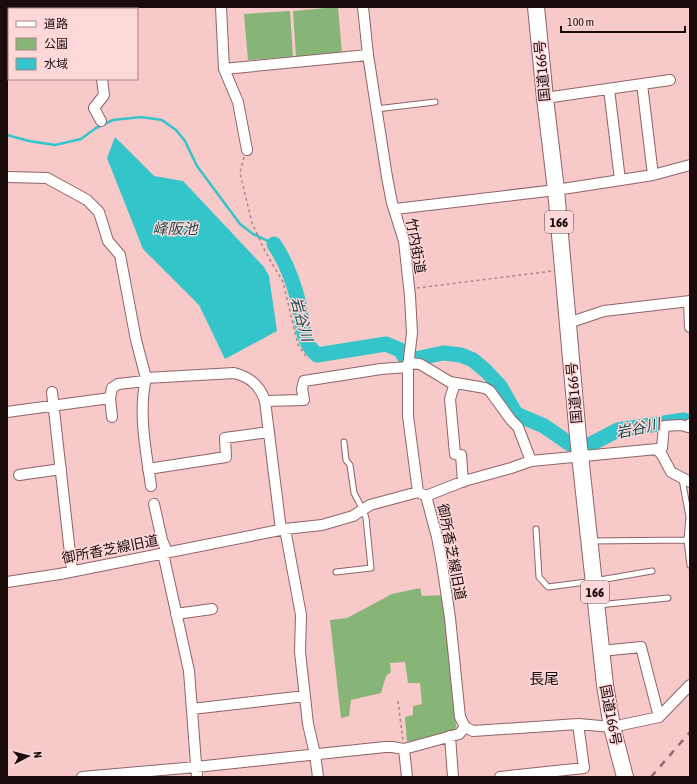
<svg xmlns="http://www.w3.org/2000/svg" width="697" height="784" font-family="'Asap Condensed','Noto Sans JP',sans-serif">
  <style>
    .green { fill: #87b578 }
    .water { fill: #33c5c9 }
    .lines { fill: none; stroke-linecap: round; stroke-linejoin: round }
    .stream { stroke: #33c5c9; stroke-width: 2.5 }
    .river { stroke: #33c5c9; stroke-width: 15 }
    .service-casing { stroke: #8e6566; stroke-width: 7 }
    .minor-casing { stroke: #8e6566; stroke-width: 12 }
    .trunk-casing { stroke: #8e6566; stroke-width: 18 }
    .path { stroke: #a98686; stroke-width: 1.5; stroke-dasharray: 3 3; stroke-linecap: butt }
    .service { stroke: #fff; stroke-width: 5 }
    .minor { stroke: #fff; stroke-width: 10 }
    .trunk { stroke: #fff; stroke-width: 16 }
    .rail { stroke: #8a6c6c; stroke-width: 2.5; stroke-dasharray: 7 7; stroke-linecap: butt }
    .labels { text-anchor: middle; dominant-baseline: central; stroke-width: 3; stroke-linejoin: round; paint-order: stroke }
    .shield { fill: #fed8d8; stroke: #5e4848; stroke-width: 1 }
    .shield-label { font-size: 13px; font-weight: bold; fill: #1a0b0b }
    .street-label { font-size: 14px; fill: #1a0b0b; stroke: #fed8d8 }
    .water-label { font-size: 15px; font-style: italic; fill: #124e50; stroke: #fed8d8 }
    .neighbourhood-label { font-size: 15px; fill: #1a0b0b; stroke: #fed8d8 }
  </style>
  <rect width="100%" height="100%" fill="#f7c9c9"/>
  <path class="green" d="M338,7L342,54L296,57L293,11Z
    M290,11L293,57L248,60L244,14Z
    M420,588L422,596L444,595L456,726L454,732L407,742L405,717L413,715V706L422,704L420,683H408L405,662L390,663L391,672L386,676L381,693L351,700L349,716L341,718L330,620L347,618L392,594Z"/>
  <path class="water" d="M115,137L154,176L183,181L264,267L269,276L277,331L225,359L199,305L143,249L107,158Z"/>
  <g class="lines">
    <path class="stream" d="M7,135L29,141L55,145L81,139L96,128L113,120L141,117L162,120L176,130L185,141L197,166L240,224L253,234L274,244"/>
    <path class="river" d="M274,244C286,262 294,283 299,304C303,324 301,341 317,355L386,344L400,350L406,359H415L443,353L461,355L473,360L486,371L500,386L516,414L544,426L570,444L587,446L618,430L684,420L690,424"/>
    <g class="service-casing">
      <path id="service" d="M376,109L435,102
        M682,479L689,517L687,540L690,565
        M536,529L539,577L548,587L594,581L652,571
        M590,541L687,540
        M336,572L371,568L366,518L363,510L354,493L350,465L346,460L344,442
        M598,605L668,598"/>
    </g>
    <g class="minor-casing">
      <path id="minor" d="M93,7V9
        M221,7L224,69L238,102L247,150
        M363,7L368,55L387,177L392,203L404,241L410,296L412,333L408,367V416L418,492
        M224,69L368,55
        M642,84L653,175
        M609,89L620,180
        M545,98L670,80
        M101,121L94,108L104,95L102,79
        M7,177L47,178L87,200L99,212L108,241L120,255L136,340L146,378L234,373C250,377 260,385 265,401L281,530
        M395,209L556,190L653,175L690,165
        M689,301L690,327
        M568,323L604,311L690,301
        M408,363L420,364L450,382L485,388L490,391L511,420L518,427L531,461
        M146,378C138,413 146,451 151,486
        M455,383L450,399L455,454L461,455L463,482
        M52,392L72,571
        M265,401L304,400L302,389L304,381L381,369L408,367
        M7,412L110,398
        M112,417L110,398L112,388L118,384L145,381
        M658,451L662,448L664,426L681,425L688,427L690,424
        M148,469L226,457L225,438L269,432
        M19,475L61,469
        M426,496L464,481L511,468L531,461L657,449L662,455L671,472L690,482
        M154,504L162,540L167,552
        M285,529L301,615L300,652L308,724L315,754L318,777
        M163,553L189,671L197,777
        M7,582L60,574L285,529L322,525L353,516L370,505L418,492L426,496L437,537L442,564L450,618L460,717L465,727L473,731L578,724L612,727L659,717L690,685
        M176,614L212,609
        M601,651L641,647L659,717
        M192,709L305,696
        M450,736L453,777
        M82,777L196,767L385,747H392L404,749
        M407,777L404,749L459,734L465,727
        M500,777L584,768L578,724"/>
    </g>
    <g class="trunk-casing">
      <path id="trunk" d="M536,7L545,98L556,190L578,437L605,685L612,727L625,777"/>
    </g>
    <path class="path" d="M244,157L240,173L252,223L265,251L283,282L298,345L308,359
      M417,288L552,271
      M398,701L403,741"/>
    <use href="#service" class="service"/>
    <use href="#minor" class="minor"/>
    <use href="#trunk" class="trunk"/>
    <path class="rail" d="M651,777L690,732"/>
  </g>
  <g class="labels">
    <g class="shield">
      <rect x="545" y="211" width="28" height="22" rx="3"/>
      <rect x="581" y="581" width="28" height="22" rx="3"/>
    </g>
    <g class="shield-label">
      <text x="559" y="222">166</text>
      <text x="595" y="592">166</text>
    </g>
    <g class="street-label">
      <text transform="translate(542 71) rotate(-95)">国道166号</text>
      <text transform="translate(416 246) rotate(80)">竹内街道</text>
      <text transform="translate(574 393) rotate(-95)">国道166号</text>
      <text transform="translate(110 549) rotate(-11)">御所香芝線旧道</text>
      <text transform="translate(452 552) rotate(79)">御所香芝線旧道</text>
      <text transform="translate(611 715) rotate(79)">国道166号</text>
    </g>
    <g class="water-label">
      <text x="175" y="228">峰阪池</text>
      <text transform="translate(302 319) rotate(75)">岩谷川</text>
      <text transform="translate(638 428) rotate(-12)">岩谷川</text>
    </g>
    <g class="neighbourhood-label">
      <text x="544" y="678">長尾</text>
    </g>
  </g>
  <rect width="697" height="784" fill="none" stroke="#1a0b0b" stroke-width="16"/>
  <rect x="8" y="8" width="130" height="72" fill="#fed8d8" stroke="#a38686"/>
  <rect x="16" y="21" width="20" height="6" fill="#ffffff" stroke="#a38686"/>
  <text x="44" y="28" font-size="12" fill="#1a0b0b">道路</text>
  <rect x="16" y="38" width="20" height="12" fill="#87b578" stroke="#a38686"/>
  <text x="44" y="48" font-size="12" fill="#1a0b0b">公園</text>
  <rect x="16" y="58" width="20" height="12" fill="#33c5c9" stroke="#a38686"/>
  <text x="44" y="68" font-size="12" fill="#1a0b0b">水域</text>
  <g transform="translate(28 756) rotate(83)" stroke="#fed8d8" stroke-width="3" paint-order="stroke">
  <path d="M0-3L7 15L0 10L-7 15Z" fill="#1a0b0b"/>
  <text y="-6" font-size="11" font-weight="bold" text-anchor="middle" fill="#1a0b0b">N</text>
  </g>
  <path d="M561 26v6h124v-6" fill="none" stroke="#1a0b0b" stroke-width="2"/>
  <text x="567" y="26" font-size="12" fill="#1a0b0b" stroke="#fed8d8" stroke-width="3" paint-order="stroke">100 m</text>
</svg>
